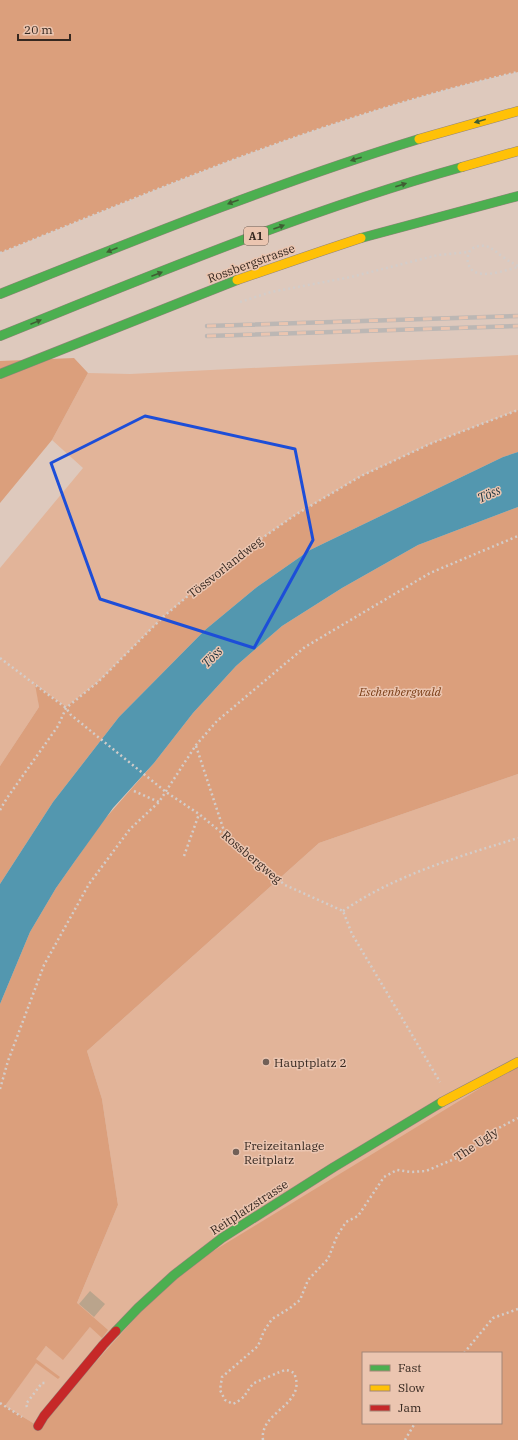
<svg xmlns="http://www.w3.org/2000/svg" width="518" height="1440" font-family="'IBM Plex Serif',serif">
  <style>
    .green { fill: #e2b499 }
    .forest { fill: #db9f7c; fill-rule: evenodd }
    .water { fill: #5397af }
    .building { fill: #baa48c }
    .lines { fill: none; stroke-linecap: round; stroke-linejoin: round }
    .fast-casing { stroke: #93847a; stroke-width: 10 }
    .slow-casing { stroke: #93847a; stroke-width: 10 }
    .jam-casing { stroke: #93847a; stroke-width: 10 }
    .path { stroke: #d3cdca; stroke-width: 2.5; stroke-dasharray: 2 3; stroke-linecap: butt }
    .fast { stroke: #4caf50; stroke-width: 9 }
    .slow { stroke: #ffc107; stroke-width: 9 }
    .jam { stroke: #c62828; stroke-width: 9 }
    .rail-casing { stroke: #bcb7b4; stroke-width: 4.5 }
    .rail { stroke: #ebc5b0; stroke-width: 3; stroke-dasharray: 9; stroke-linecap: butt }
    .oneway { fill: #3f5e33 }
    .marked { fill: none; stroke: #1d4ed8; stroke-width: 3; stroke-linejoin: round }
    .poi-dot { fill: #716057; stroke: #ebc5b0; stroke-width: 1.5 }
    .labels { text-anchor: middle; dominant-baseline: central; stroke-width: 3; stroke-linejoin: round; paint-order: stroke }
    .shield { fill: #ebc5b0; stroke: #6c574b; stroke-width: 1 }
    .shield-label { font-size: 11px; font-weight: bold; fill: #362820 }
    .street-label { font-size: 12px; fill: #362820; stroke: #ebc5b0 }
    .park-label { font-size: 12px; font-style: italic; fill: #7a3d16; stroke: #ebc5b0 }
    .poi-label { font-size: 12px; fill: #362820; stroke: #ebc5b0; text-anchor: start }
    .water-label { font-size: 13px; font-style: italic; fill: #1f343f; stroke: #ebc5b0 }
  </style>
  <rect width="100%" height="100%" fill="#dec9bd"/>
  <path class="green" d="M518,355V410L432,443L361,476L66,708L36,684L39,707L0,766V568L83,468L52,440L88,373L130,374Z
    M518,774V1065L38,1426L5,1406L36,1362L59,1377L35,1359L46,1346L63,1359L90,1327L77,1303L118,1205L102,1099L87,1051L319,843Z"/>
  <path class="forest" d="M0,0H518V72C390,101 264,146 143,195C95,214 48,234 0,253Z
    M74,358L88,373L52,440L0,503V361Z
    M518,410V452L503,457L310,550L257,587L205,630L119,717L53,802L0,884V766L39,707L35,684L66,707L98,682L164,616L231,560L295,515L361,476L432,443Z
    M518,507V774L319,843L87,1051L102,1099L118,1205L77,1303L108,1330L102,1338L90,1327L63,1360L46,1346L36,1359L60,1377L58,1379L36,1363L5,1406L38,1426L174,1275L518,1065V1440H0V1004L30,932L56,888L103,821L154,763L193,713L236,666L282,626L342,588L418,545ZM363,1353H501V1423H363Z"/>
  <path class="water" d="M518,452V507L418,545L342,588L282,626L236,666L193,713L154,763L113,808L75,861L56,888L30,932L0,1004V884L53,802L119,717L205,630L257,587L310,550L503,457Z"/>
  <path class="building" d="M90,1291L105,1304L94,1317L79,1304Z"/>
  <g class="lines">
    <g class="fast-casing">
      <path id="fast" d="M361,238L518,196
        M0,294C138,239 276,183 419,139
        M0,336C152,275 304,211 462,167
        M0,374L237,280
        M116,1331L138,1308L174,1275L222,1238L334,1167L442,1102"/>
    </g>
    <g class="slow-casing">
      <path id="slow" d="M419,139L518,111
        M462,167L518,151
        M237,280L322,251L361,238
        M442,1102L518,1062"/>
    </g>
    <g class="jam-casing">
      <path id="jam" d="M38,1426L44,1416L103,1345L116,1331"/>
    </g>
    <path class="path" d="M0,253C48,234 95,214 143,195C264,146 390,101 518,72
      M518,266C513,263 508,261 503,257C492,249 486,241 471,249C468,253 467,258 468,263C473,283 505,270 518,267
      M240,302L271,292L351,277L438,255L469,252
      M0,658L66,708L71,715L166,792L199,814L285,885L343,911L352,934L440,1082
      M196,746L225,834
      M134,791L159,802
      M0,810L7,798L58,726L66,708L98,682L164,616L231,560L295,515L361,476L432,443L518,410
      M184,856L199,814
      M343,911C395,875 458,857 518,838
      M0,1089L8,1061L44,965L89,884L130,829L159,802L196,745L217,721L305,647L430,573L518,536
      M464,1353L493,1318L518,1309
      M0,1403L22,1417
      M27,1407L26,1404L42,1383H46
      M263,1440C259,1411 308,1405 294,1373C292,1372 289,1370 285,1370C282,1371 255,1382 253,1384C244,1394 247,1397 233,1404L225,1400L220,1390L222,1377L258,1346L264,1331L272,1319L290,1308L300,1300L308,1280L328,1259L337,1236L346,1222L358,1216L384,1177L397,1170L411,1172L426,1171L459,1157L475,1147L487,1134L518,1118
      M405,1440L415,1423"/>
    <use href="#fast" class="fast"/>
    <use href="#slow" class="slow"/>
    <use href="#jam" class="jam"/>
    <g class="rail-casing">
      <path id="rail" d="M207,326L518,316
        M207,336L518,326"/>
    </g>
    <use href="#rail" class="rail"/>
  </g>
  <defs><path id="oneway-solid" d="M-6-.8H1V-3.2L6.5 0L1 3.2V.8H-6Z"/></defs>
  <g class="oneway">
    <use href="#oneway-solid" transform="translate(480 121) rotate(164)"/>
    <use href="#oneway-solid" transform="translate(356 159) rotate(162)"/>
    <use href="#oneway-solid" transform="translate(401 185) rotate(-18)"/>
    <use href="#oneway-solid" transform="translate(233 202) rotate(160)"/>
    <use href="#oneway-solid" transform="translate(279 227) rotate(-20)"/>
    <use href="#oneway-solid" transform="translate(112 250) rotate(158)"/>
    <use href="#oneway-solid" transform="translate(157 274) rotate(-21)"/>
    <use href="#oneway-solid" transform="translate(36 322) rotate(-22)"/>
  </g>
  <path class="marked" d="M145,416L295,449L313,540L254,648L100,599L51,463Z"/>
  <g class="poi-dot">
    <circle cx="266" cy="1062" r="4"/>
    <circle cx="236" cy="1152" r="4"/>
  </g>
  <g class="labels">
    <rect class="shield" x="244" y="227" width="24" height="18" rx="3"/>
    <g class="shield-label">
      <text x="256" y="236">A1</text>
    </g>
    <g class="street-label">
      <text transform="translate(251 263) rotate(-20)">Rossbergstrasse</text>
      <text transform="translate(225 567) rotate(-38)">Tössvorlandweg</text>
      <text transform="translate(252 857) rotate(40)">Rossbergweg</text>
      <text transform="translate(476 1144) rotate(-34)">The Ugly</text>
      <text transform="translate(249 1207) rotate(-33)">Reitplatzstrasse</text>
    </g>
    <g class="park-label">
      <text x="400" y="691">Eschenbergwald</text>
    </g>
    <g class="poi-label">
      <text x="274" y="1062">Hauptplatz 2</text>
      <text x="244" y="1145">Freizeitanlage<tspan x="244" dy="14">Reitplatz</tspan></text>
    </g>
    <g class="water-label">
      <text transform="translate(489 494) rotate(-24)">Töss</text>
      <text transform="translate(212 657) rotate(-46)">Töss</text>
    </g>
  </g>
  <rect x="362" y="1352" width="140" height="72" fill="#ebc5b0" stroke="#a38676"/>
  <rect x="370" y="1365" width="20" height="6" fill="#4caf50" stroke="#a38676"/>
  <text x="398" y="1372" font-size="12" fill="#362820">Fast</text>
  <rect x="370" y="1385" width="20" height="6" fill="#ffc107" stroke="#a38676"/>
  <text x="398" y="1392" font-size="12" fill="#362820">Slow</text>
  <rect x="370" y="1405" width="20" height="6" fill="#c62828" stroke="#a38676"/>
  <text x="398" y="1412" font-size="12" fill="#362820">Jam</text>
  <path d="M18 34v6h52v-6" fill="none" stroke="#362820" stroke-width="2"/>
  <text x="24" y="34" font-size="12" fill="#362820" stroke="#ebc5b0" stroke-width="3" paint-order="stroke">20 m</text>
</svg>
